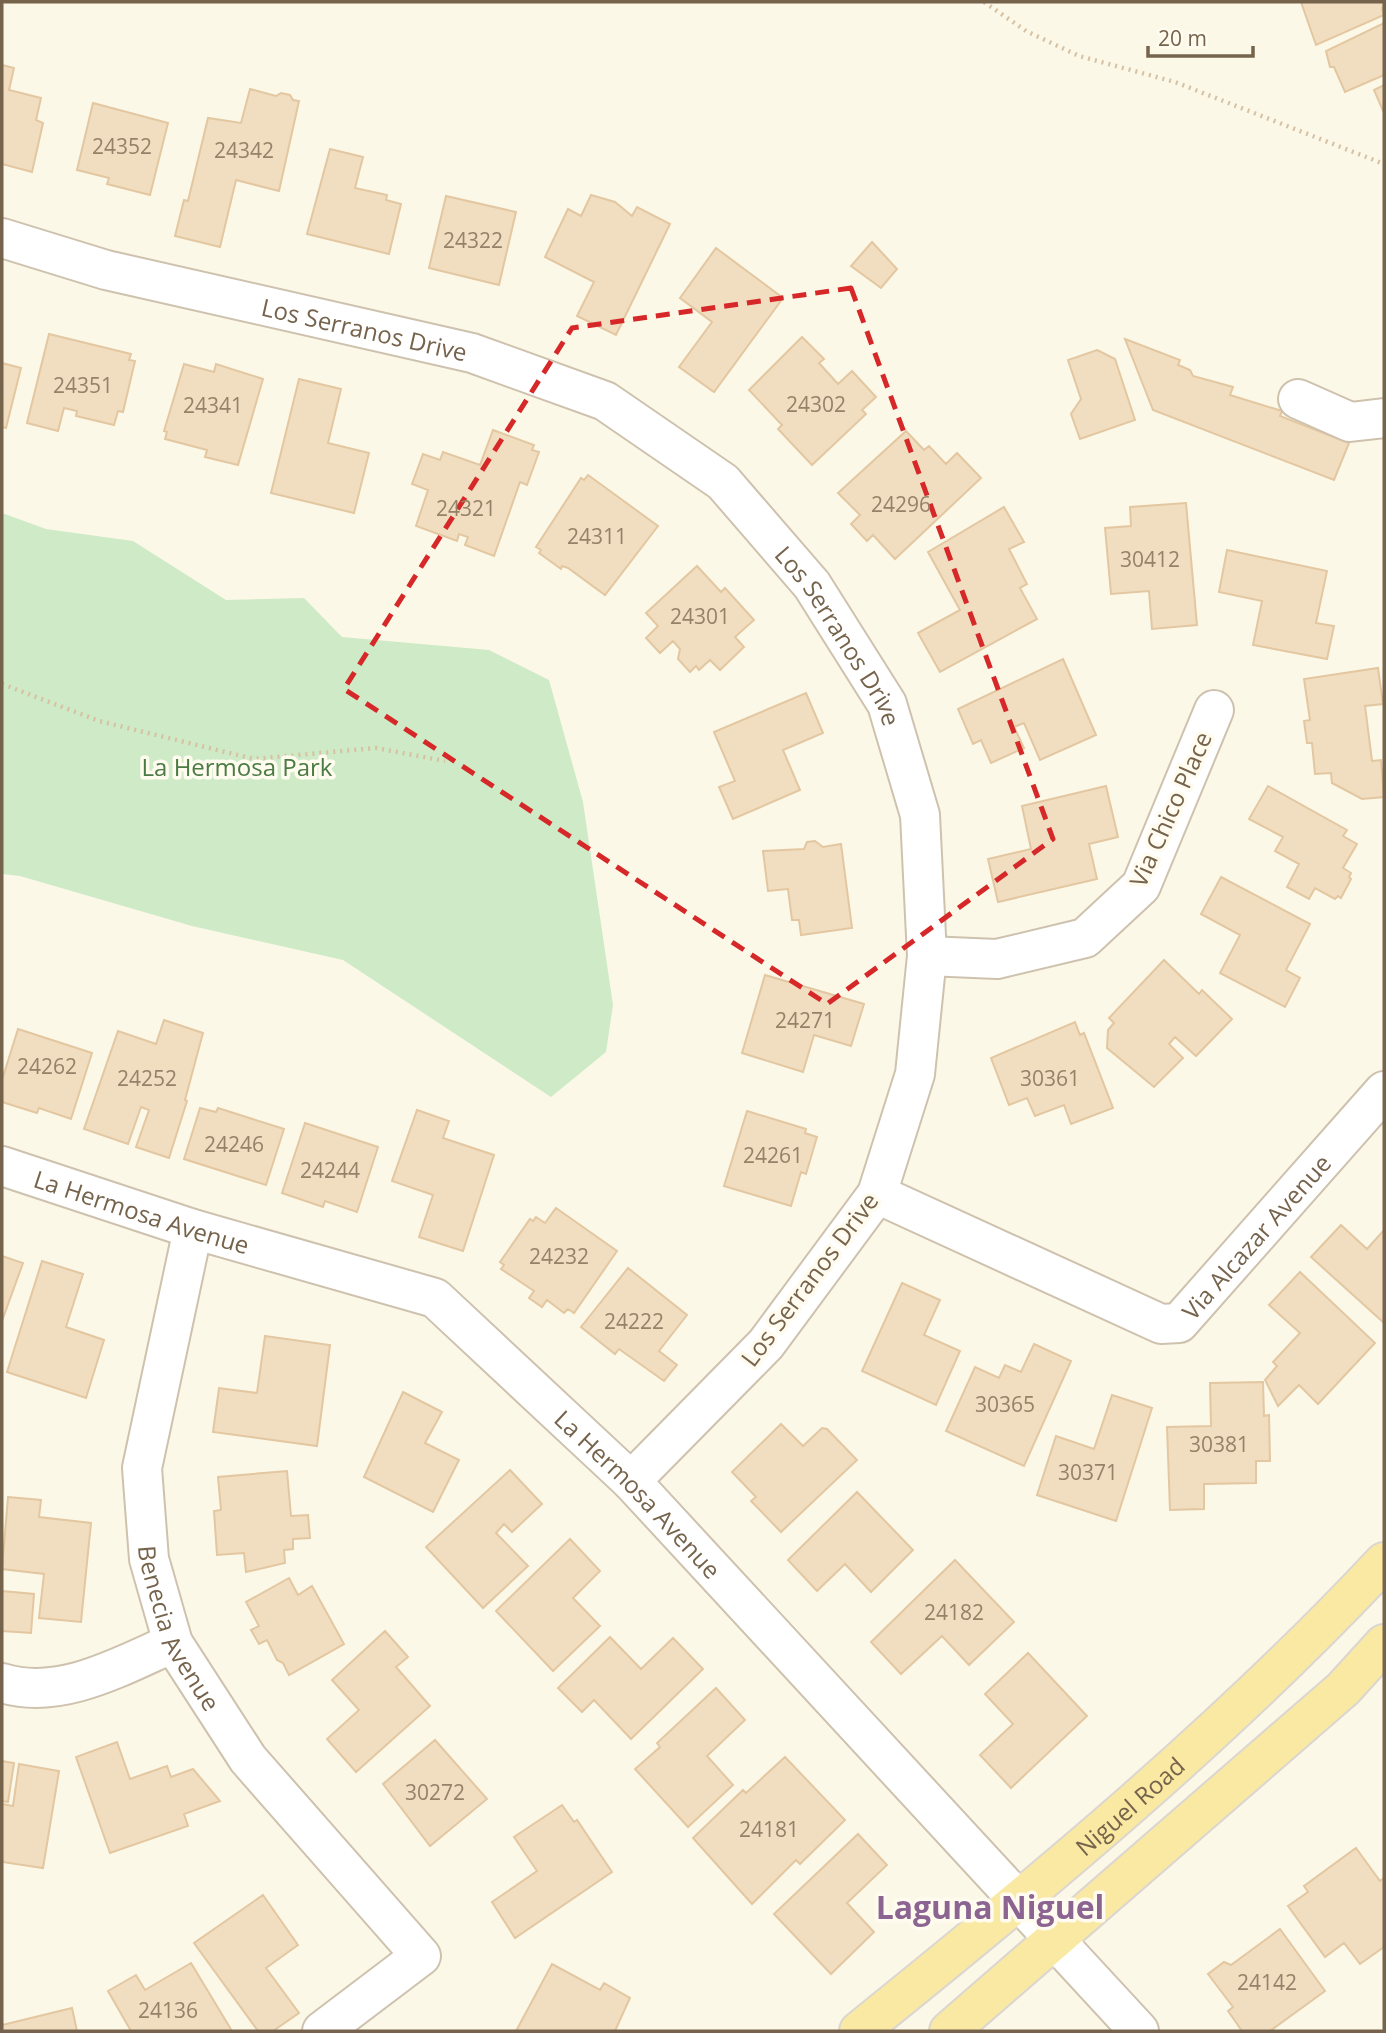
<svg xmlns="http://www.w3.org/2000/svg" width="1386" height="2033" font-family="'Open Sans',sans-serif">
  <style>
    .green { fill: #ceeac6 }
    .building { fill: #f1ddc0; stroke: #e3c7a1; stroke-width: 2 }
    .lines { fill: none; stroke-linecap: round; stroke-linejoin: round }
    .minor-casing { stroke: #cec2ae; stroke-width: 42 }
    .major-casing { stroke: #dbd6d0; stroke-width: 42 }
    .path { stroke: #d6c1a3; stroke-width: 4.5; stroke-dasharray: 2 5; stroke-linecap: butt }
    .minor { stroke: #fff; stroke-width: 38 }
    .major { stroke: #f9e9a3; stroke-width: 38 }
    .marked { fill: none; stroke: #d62828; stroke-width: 5; stroke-dasharray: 14 9; stroke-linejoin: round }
    .labels { text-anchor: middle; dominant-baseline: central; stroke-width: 7; stroke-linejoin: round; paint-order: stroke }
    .number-label { font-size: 21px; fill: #958269 }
    .street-label { font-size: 24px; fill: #76634c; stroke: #fffbef }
    .park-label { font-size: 24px; fill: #4b7b44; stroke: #fffbef }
    .district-label { font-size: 32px; font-weight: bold; fill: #8c6492; stroke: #fffbef }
  </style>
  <rect width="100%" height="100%" fill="#fcf8e8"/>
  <path class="green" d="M2,513L46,529L133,541L226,600L304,598L342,637L489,650L549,680L583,802L613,1005L606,1052L551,1097L343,960L192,926L20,876L2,874Z"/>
  <path class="building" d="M1301,2H1384L1382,9L1384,15L1316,45Z
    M1384,23V75L1345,92L1334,67H1330L1326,51Z
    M2,65L14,68L9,90L41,98L36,120L43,123L32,172L2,164Z
    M1384,85V113L1374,90Z
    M250,89L276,96L281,93L290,95L293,100L299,101L279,191L236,180L220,247L175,236L184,200L188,201L208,118L241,123Z
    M93,103L168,123L150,195L107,184L109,178L77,170Z
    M330,149L363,157L355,188L387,195L386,200L401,204L389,254L307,234Z
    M591,195L615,202L632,216L637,207L670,224L616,335L577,316L594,282L545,257L568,209L581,216Z
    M446,196L516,212L499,285L429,268Z
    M872,242L897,269L881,288L851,266Z
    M716,248L783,298L714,392L679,367L712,322L680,298Z
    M49,334L131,354L129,360L135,361L123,412L118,411L114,425L76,416L77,411L64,408L58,431L27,423Z
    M802,337L824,359L819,363L838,384L852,371L876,397L862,410L866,414L812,465L778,429L782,425L749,390Z
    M1125,339L1180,360L1178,365L1190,370L1193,376L1233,387L1230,395L1282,411L1280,416L1349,443L1334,480L1153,410Z
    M1097,350L1115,359L1135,420L1080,439L1071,414L1081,399L1068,360Z
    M2,363L21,368L6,428L2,427Z
    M184,364L214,372L216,364L263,379L238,465L205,457L207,450L165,439L167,432L164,431Z
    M299,379L341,389L328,443L369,453L354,513L271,493Z
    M493,430L534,445L532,450L539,452L527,485L520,482L494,556L465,545L468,537L459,534L457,541L416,526L428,490L412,484L423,454L440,460L443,452L480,465Z
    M906,431L924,450L929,446L946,464L957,453L981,478L895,559L873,535L867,541L851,524L860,515L838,493Z
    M588,475L658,526L605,595L568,568L562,566L561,569L539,553L541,550L536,547L581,478L584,480Z
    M1186,503L1197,625L1152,629L1149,591L1111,594L1105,528L1131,526L1130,507Z
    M1004,507L1024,542L1009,549L1027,584L1020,588L1037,619L940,672L918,633L960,610L928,552Z
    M1227,550L1327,571L1316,623L1334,626L1327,659L1253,645L1262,601L1219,592Z
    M697,566L721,592L725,588L754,620L735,637L744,647L720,670L710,660L699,670L696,666L690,672L678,659L680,649L673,641L660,653L646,638L658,626L646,613Z
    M1063,659L1096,735L1040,760L1024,723L1014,727L1024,748L991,763L981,740L973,744L958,709Z
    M1378,668L1383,704L1365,706L1372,761L1381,760L1384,797L1362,799L1332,783L1331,773L1315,774L1312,743H1307L1304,721L1310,720L1304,679Z
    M806,693L823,733L783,750L800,790L733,819L719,787L735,781L714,732Z
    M1106,786L1118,837L1089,844L1097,879L998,902L988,859L1031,849L1022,806Z
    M1268,786L1347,830L1343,836L1357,844L1343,868L1351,873L1349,877L1351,879L1341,898L1338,896L1335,899L1315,888L1309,899L1287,887L1299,864L1275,851L1283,837L1249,819Z
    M815,841L823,847L841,844L852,928L801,935L799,920H792L788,889L768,891L763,851L804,849L807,842Z
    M1221,877L1310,924L1286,970L1300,978L1285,1007L1220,973L1240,935L1201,914Z
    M1164,960L1199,994L1202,990L1232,1019L1196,1056L1175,1037L1169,1044L1183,1058L1154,1087L1107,1048L1108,1030L1114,1023L1109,1018Z
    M765,975L864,1004L851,1046L814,1035L803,1072L742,1053Z
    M164,1020L203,1033L185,1100L187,1101L169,1158L136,1147L149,1110L141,1107L128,1144L84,1129L118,1031L156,1044Z
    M1075,1022L1080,1035L1084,1033L1113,1108L1071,1124L1064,1105L1035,1116L1027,1098L1009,1105L991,1058Z
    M18,1029L92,1053L71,1119L39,1108L37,1113L2,1102V1080Z
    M200,1108L216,1112L218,1108L284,1129L266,1185L184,1159Z
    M417,1110L449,1121L443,1138L494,1155L463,1251L419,1237L433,1195L392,1181Z
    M747,1111L806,1129L805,1133L817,1137L806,1174L801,1172L791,1206L724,1186Z
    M305,1123L378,1147L357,1212L325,1201L323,1207L282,1193Z
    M556,1208L617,1251L574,1313L568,1309L564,1313L547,1300L542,1307L529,1298L534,1291L501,1269L504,1265L500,1262L530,1219L533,1221L536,1217L545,1223Z
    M1341,1225L1367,1249L1384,1230V1323L1311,1257Z
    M2,1256L23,1263L2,1321Z
    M42,1261L83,1274L66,1327L104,1340L86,1398L7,1372Z
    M628,1268L687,1315L659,1351L677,1365L664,1381L619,1349L615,1354L581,1327Z
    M1300,1272L1375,1343L1318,1404L1299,1385L1278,1406L1265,1380L1277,1366L1273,1362L1300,1333L1269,1305Z
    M902,1283L940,1300L924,1335L960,1351L936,1405L862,1371Z
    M265,1336L330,1345L317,1446L213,1432L219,1388L257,1393Z
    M1034,1344L1071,1361L1024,1466L946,1431L975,1367L999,1378L1005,1365L1021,1372Z
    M1263,1382L1264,1416L1269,1415L1270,1461H1256V1483L1204,1484V1509L1170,1510L1167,1427L1211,1426L1210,1383Z
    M403,1392L442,1412L425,1443L459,1460L433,1512L364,1477Z
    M1112,1395L1152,1408L1116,1521L1037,1495L1056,1436L1094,1449Z
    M781,1424L803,1446L822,1428L827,1429L857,1460L781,1532L751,1501L756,1497L732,1472Z
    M510,1470L542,1504L512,1532L504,1524L496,1533L528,1566L483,1608L426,1547Z
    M287,1471L291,1516L308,1515L310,1538L293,1539V1549L284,1550L285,1563L246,1572L244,1553L217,1555L214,1511L221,1510L218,1477Z
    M857,1492L913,1550L871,1592L845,1564L817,1591L788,1560Z
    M8,1497L41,1500L39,1517L91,1523L81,1622L39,1618L44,1574L2,1569Z
    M570,1539L600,1571L573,1598L600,1626L553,1671L496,1611Z
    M955,1560L1014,1622L969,1665L942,1636L901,1674L871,1642Z
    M289,1578L298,1595L312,1586L344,1644L289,1675L283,1663L277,1660L267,1640L259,1644L251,1630L259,1626L246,1602Z
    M2,1591L34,1594L31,1633L2,1631Z
    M385,1631L408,1657L396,1667L430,1706L356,1772L327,1739L359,1710L332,1680Z
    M610,1637L641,1669L673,1638L703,1669L631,1739L594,1700L582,1712L558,1688Z
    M1028,1653L1087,1716L1011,1788L980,1755L1013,1724L985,1694Z
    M716,1688L745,1720L707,1756L733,1785L688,1827L635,1769L660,1747L657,1743Z
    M435,1740L487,1799L430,1846L383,1784Z
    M117,1742L130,1779L167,1766L171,1777L193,1769L220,1801L184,1814L188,1826L110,1853L76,1757Z
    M785,1757L845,1820L800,1864L796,1860L752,1904L693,1838L743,1790L746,1793Z
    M2,1761L14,1763L8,1802L2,1801Z
    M19,1764L59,1771L43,1868L2,1862V1804L13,1806Z
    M562,1805L574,1822L577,1820L612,1872L515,1938L492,1902L537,1871L514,1837Z
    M858,1834L887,1865L847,1903L874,1932L831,1974L774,1914Z
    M1356,1848L1380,1881L1384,1878V1947L1360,1964L1344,1943L1325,1957L1288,1906L1308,1892L1304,1886Z
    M263,1895L298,1945L266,1968L299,2013L273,2031H258L194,1943Z
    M1280,1929L1325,1991L1270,2031H1242L1228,2011L1233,2007L1208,1974L1224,1962L1231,1965Z
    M191,1963L232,2031H131L108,1991L136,1975L145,1990Z
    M552,1964L600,1990L604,1983L630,1998L615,2031H516Z
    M72,2008L77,2031H2V2025Z"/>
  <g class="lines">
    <g class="minor-casing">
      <g id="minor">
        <path id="s1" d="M2,238L106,270L472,353L605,401L723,482L812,585L887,704L920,815L927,956L915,1074L877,1194L766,1344L631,1481"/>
        <path d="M1298,399L1350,422L1384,418"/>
        <path d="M927,956L997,959L1085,938L1141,886L1214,710"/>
        <path id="s2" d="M2,1166L193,1229L435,1298L631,1481L1139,2031"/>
        <path id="s3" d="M877,1194L1161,1324L1179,1323L1384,1091"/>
        <path id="s4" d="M193,1229L142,1468L149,1559L173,1643L248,1759L421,1956L322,2031"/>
        <path d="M2,1683C60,1701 121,1666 173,1643"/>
      </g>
    </g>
    <g class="major-casing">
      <g id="major">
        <path id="s5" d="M859,2031C1039,1886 1226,1731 1384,1562"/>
        <path d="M949,2031L1343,1689L1384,1644"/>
      </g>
    </g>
    <path class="path" d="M984,2L1026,31L1079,56L1175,82L1384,164
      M2,684L99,721L254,759L376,748L445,761"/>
    <use href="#minor" class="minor"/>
    <use href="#major" class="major"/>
  </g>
  <path class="marked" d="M851,288L1053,839L827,1004L344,689L572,328Z"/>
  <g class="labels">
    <g class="number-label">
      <text x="122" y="146">24352</text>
      <text x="244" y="150">24342</text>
      <text x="473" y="240">24322</text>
      <text x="83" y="385">24351</text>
      <text x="816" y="404">24302</text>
      <text x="213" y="405">24341</text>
      <text x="901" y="504">24296</text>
      <text x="466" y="508">24321</text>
      <text x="597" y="536">24311</text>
      <text x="1150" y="559">30412</text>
      <text x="700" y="616">24301</text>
      <text x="805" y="1020">24271</text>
      <text x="47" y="1066">24262</text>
      <text x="147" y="1078">24252</text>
      <text x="1050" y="1078">30361</text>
      <text x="234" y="1144">24246</text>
      <text x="773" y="1155">24261</text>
      <text x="330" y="1170">24244</text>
      <text x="559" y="1256">24232</text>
      <text x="634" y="1321">24222</text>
      <text x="1005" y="1404">30365</text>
      <text x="1219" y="1444">30381</text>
      <text x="1088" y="1472">30371</text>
      <text x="954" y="1612">24182</text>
      <text x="435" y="1792">30272</text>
      <text x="769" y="1829">24181</text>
      <text x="1267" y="1982">24142</text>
      <text x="168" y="2010">24136</text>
    </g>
    <g class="street-label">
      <text stroke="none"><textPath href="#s1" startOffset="374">Los Serranos Drive</textPath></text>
      <text stroke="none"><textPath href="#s1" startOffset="962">Los Serranos Drive</textPath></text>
      <text transform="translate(1170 809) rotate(-66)">Via Chico Place</text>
      <text stroke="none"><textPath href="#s2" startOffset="147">La Hermosa Avenue</textPath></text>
      <text stroke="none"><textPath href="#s3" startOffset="446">Via Alcazar Avenue</textPath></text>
      <text transform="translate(809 1279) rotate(-53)">Los Serranos Drive</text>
      <text stroke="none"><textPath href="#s2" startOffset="735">La Hermosa Avenue</textPath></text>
      <text stroke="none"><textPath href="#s4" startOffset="411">Benecia Avenue</textPath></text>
      <text stroke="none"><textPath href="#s5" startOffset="352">Niguel Road</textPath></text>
    </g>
    <g class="park-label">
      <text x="237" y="766">La Hermosa Park</text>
    </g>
    <g class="district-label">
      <text x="990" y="1906">Laguna Niguel</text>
    </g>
  </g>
  <rect width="1386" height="2033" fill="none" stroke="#76634c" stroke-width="7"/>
  <path d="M1148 46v10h105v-10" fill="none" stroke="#76634c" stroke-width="3.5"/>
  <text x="1158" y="46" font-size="21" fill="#76634c" stroke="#fffbef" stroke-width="5" paint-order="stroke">20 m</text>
</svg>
